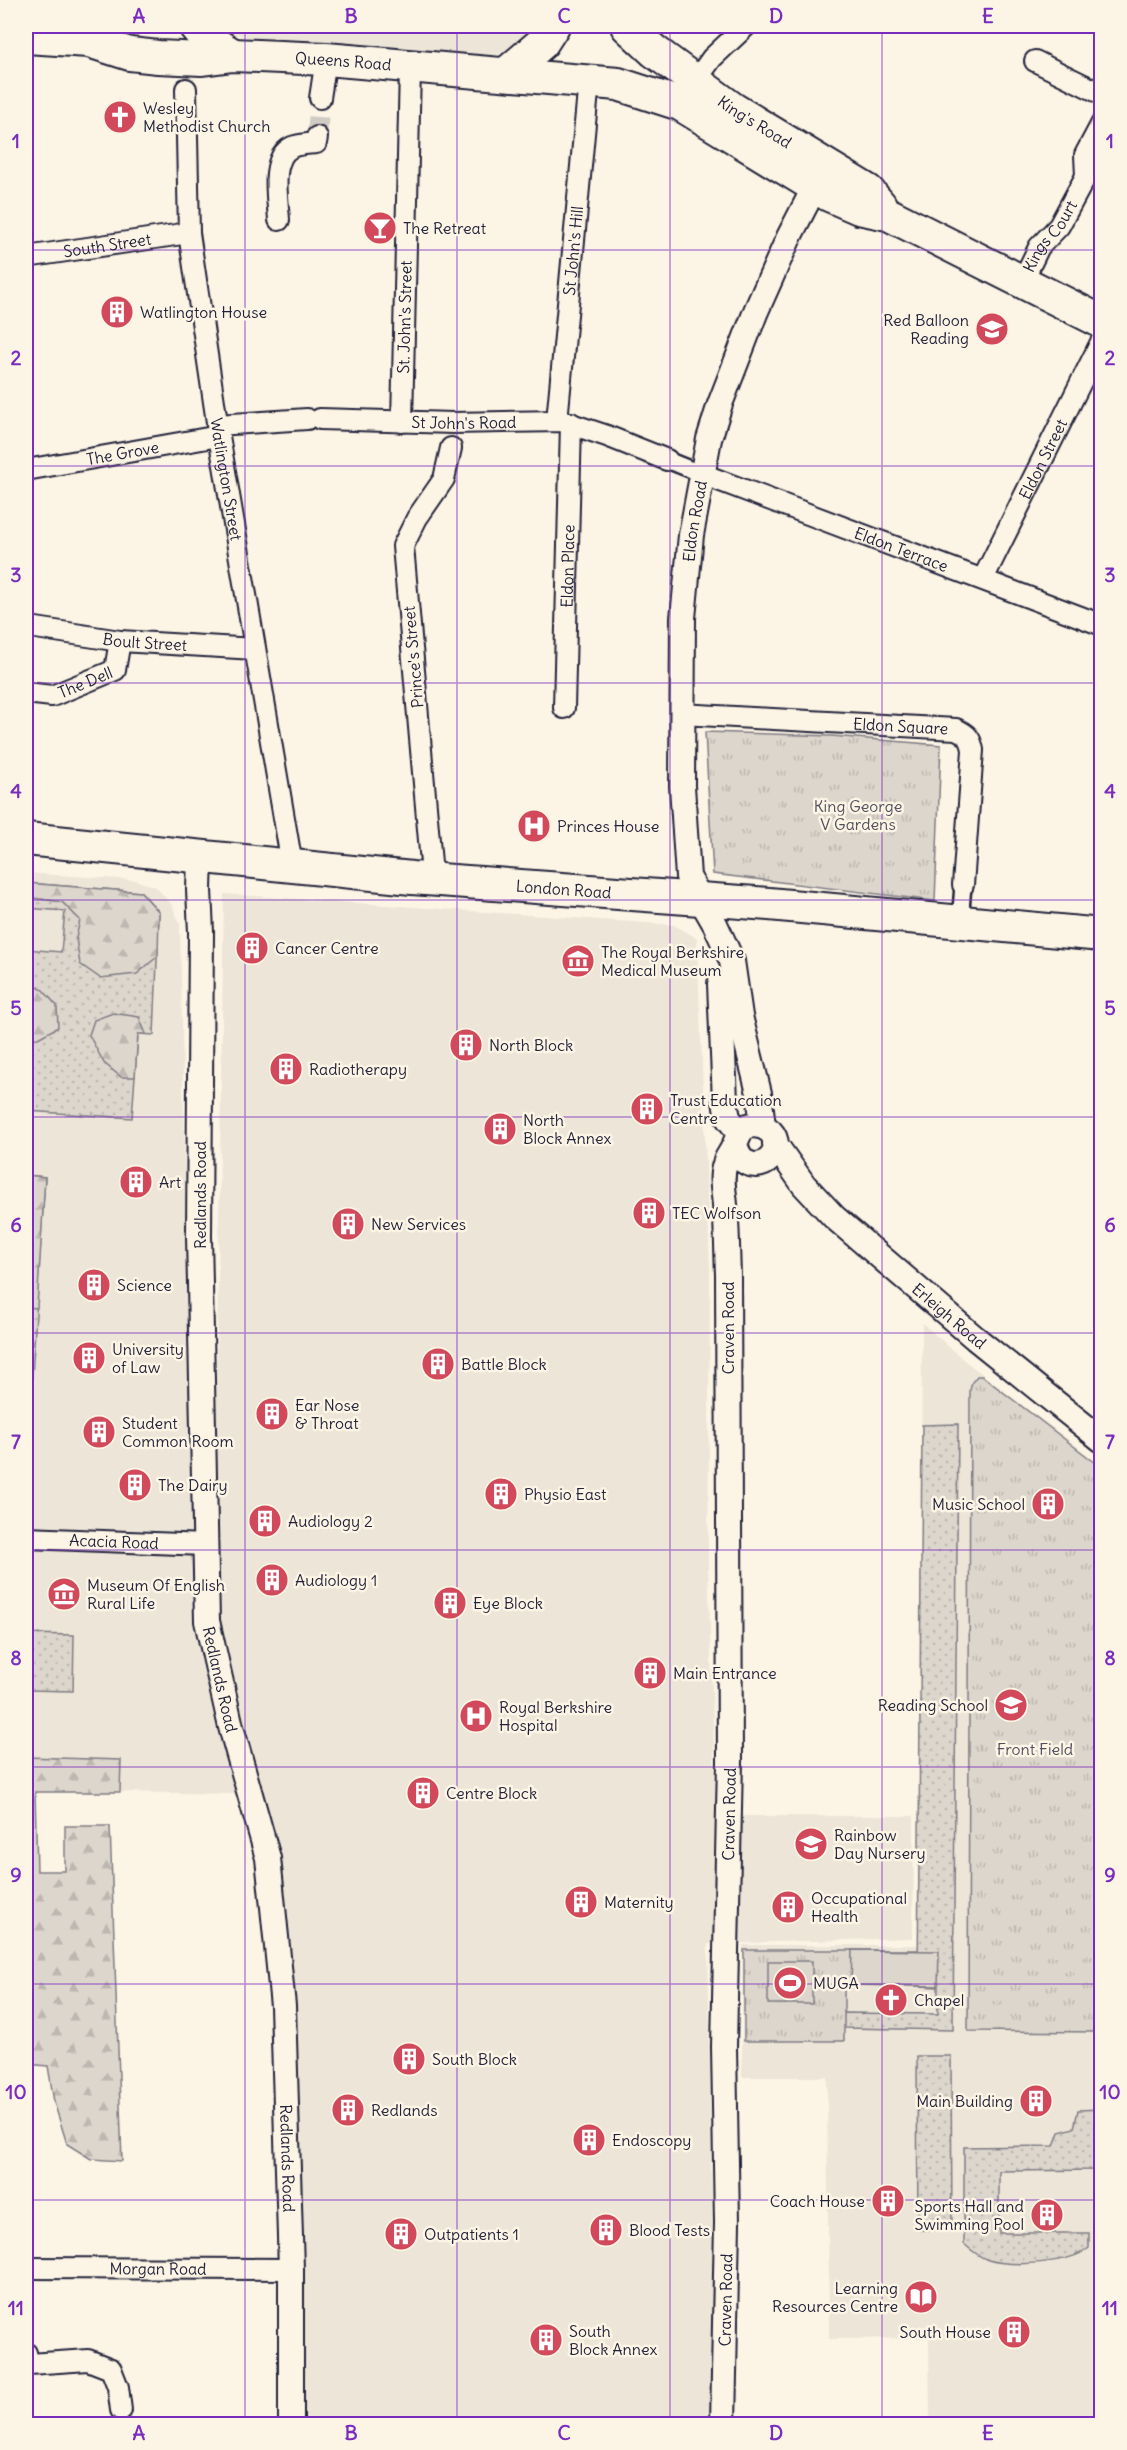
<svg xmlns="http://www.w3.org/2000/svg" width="1127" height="2450" font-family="Delius,sans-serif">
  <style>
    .built { fill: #ece5d8 }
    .grass { fill: url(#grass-dots); stroke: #7f7c84; stroke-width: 1.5 }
    .forest { fill: url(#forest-firs); stroke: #7f7c84; stroke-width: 1.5 }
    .park { fill: url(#park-tufts); stroke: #7f7c84; stroke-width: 1.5 }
    .pitch { fill: #dcd6cc; stroke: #7f7c84; stroke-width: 1.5 }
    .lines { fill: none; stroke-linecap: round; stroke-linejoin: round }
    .minor-tunnel { stroke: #d0cbc3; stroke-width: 20; stroke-dasharray: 20 10; stroke-linecap: butt }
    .pedestrian-casing { stroke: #22223b; stroke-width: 20 }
    .minor-casing { stroke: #22223b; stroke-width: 24 }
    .tertiary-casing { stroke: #22223b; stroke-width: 28 }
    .primary-casing { stroke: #22223b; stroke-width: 36 }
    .pedestrian { stroke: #fcf5e5; stroke-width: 15 }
    .minor { stroke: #fcf5e5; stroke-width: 20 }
    .tertiary { stroke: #fcf5e5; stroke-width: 24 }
    .primary { stroke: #fcf5e5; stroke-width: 32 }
    .grid { fill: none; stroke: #7b2cbf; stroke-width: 1.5; stroke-opacity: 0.55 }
    .labels { text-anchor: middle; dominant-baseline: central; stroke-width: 5; stroke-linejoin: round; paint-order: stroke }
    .street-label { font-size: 16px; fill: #22223b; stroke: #fcf5e5 }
    .poi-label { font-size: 16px; fill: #22223b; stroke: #fcf5e5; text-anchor: start }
    .park-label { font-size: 16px; fill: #504f5f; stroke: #fcf5e5 }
    .neatline { fill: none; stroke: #7b2cbf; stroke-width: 2 }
    .grid-label { font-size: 20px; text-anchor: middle; font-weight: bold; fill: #7b2cbf }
  </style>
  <defs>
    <pattern id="grass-dots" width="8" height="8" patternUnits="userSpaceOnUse" patternTransform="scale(1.5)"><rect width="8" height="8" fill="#dcd6cc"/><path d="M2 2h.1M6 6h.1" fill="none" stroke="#bcb7b0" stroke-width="1.8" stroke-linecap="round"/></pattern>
    <pattern id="forest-firs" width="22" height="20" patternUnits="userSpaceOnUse" patternTransform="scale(1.5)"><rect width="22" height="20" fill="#dcd6cc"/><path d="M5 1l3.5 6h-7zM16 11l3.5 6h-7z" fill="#bcb7b0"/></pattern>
    <pattern id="park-tufts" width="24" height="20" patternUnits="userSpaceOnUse" patternTransform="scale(1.5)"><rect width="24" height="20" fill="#dcd6cc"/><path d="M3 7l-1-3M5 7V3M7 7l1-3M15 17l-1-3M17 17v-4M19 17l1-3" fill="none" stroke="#bcb7b0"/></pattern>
  </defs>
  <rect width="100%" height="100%" fill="#fcf5e5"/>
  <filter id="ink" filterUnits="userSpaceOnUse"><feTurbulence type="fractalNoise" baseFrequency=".0167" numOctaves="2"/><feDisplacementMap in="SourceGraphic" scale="12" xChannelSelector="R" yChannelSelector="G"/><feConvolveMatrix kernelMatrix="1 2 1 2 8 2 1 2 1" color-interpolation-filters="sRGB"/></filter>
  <g filter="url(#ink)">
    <path class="built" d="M230,26H535L512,49L482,60L279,45L233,33Z
      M26,873L135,880L156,887L172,905L180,924L193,1618L236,1794L120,1792L26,1793Z
      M224,894L674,925L697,938L710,1267L708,1566L716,1816H914L913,1938L708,1944L715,2424H300L293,2003L213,1615Z
      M922,1323L965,1361L1101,1465V2424H930L929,2338L829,2339L827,2077H742L743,1945H919Z"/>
    <path class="grass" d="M26,883L141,892L159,912L154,1035L138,1034L132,1118L26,1111V949L61,952L65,911L26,908Z
      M26,1175L45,1177L30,1406L26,1405Z
      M958,1424L953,2030L843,2028V2013L938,2014V1987L918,1986L922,1425Z
      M26,1634L74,1635L73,1691L26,1690Z
      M917,2056H951L952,2230H918Z
      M1101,2109V2136H1098V2170L999,2171V2233H1089V2248C1069,2264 1013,2267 988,2260C979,2257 972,2251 964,2244V2147L1054,2146L1059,2132L1074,2128L1078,2110Z"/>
    <path class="forest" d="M26,883L141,892L159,912L158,956L137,974L100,978L80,964L76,938L80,920L62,902L26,897Z
      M26,980L43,990L57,1006L58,1027L38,1038L26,1039Z
      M113,1013L139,1017L146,1034H138L135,1077H121L104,1063L89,1035L94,1020Z
      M26,1175L45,1177L37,1308L26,1307Z
      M26,1757L121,1760L120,1792H35L37,1871H65V1826H110L122,2161L91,2159L67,2144L54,2102L48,2066L26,2064Z"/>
    <path class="park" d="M705,732L831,736L941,745L935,901L713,874Z
      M977,1376H982L1101,1467V2032L968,2031L970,1390L972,1382Z
      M744,1950H918V1986L844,1985V2041H744Z"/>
    <path class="pitch" d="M852,1950L939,1951L938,1986L851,1985Z
      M768,1961H812V2004H768Z"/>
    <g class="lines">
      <path class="minor-tunnel" d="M317,137L320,98"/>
      <g class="pedestrian-casing">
        <path id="pedestrian" d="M667,460L702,474
          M960,923L963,885"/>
      </g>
      <g class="minor-casing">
        <g id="minor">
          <path d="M1035,61L1102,94"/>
          <path id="s1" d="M186,89L189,233L219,436L292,865"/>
          <path d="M689,90L712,58L746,26"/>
          <path d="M320,98L326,59"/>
          <path d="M279,220C278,200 269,158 292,147C299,144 308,144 316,143L317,137"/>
          <path id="s2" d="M26,257L189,233"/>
          <path id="s3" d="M1022,282L1039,247L1059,226L1086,176L1085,155L1102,123"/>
          <path id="s4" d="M320,419L453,423L562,421L607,436L667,460"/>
          <path id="s5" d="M557,421L589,81"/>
          <path id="s6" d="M402,422L410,68"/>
          <path d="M217,425L307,419"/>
          <path id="s7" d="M26,470L219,436"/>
          <path id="s8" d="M702,474L1102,625"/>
          <path id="s9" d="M983,579L1102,340"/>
          <path id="s10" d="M36,628L120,641L255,649"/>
          <path id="s11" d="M26,693L52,696L115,670L120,641"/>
          <path id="s12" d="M564,708L571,423"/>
          <path id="s13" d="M681,714L956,729C967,734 971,738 973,750L963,885"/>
          <path d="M430,879L431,863L403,546L417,518L444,479L451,448"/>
          <path id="s14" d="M26,1538L205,1545"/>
          <path id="s15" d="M26,2268L291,2269"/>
          <path d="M26,2353L29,2364L88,2360L111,2369L118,2387L121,2410"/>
        </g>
      </g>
      <g class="tertiary-casing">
        <g id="tertiary">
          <path id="s16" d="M200,856L199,890L201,932L199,1236L207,1621L231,1727L268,1858L283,2006L291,2269V2424"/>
          <path d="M720,984L725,1101L728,1118L739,1132"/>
          <path id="s17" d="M763,1126L759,1093L740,1016L732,961L715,924L688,877L682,786L683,618L691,535L709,439L720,404L756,311L789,237L822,173"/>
          <path id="s18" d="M775,1144L804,1185L834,1217L975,1338L1102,1440"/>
          <path id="s19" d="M723,2424L727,2223L724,2047L730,1761L728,1275C727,1251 727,1228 725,1205C724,1191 720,1178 725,1164C726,1158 731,1153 733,1148C738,1139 738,1130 748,1126C756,1124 764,1126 770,1131C788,1150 761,1178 740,1158L735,1145"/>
        </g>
      </g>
      <g class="primary-casing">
        <g id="primary">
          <path d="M195,26L203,36L233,55"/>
          <path id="s20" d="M627,26L654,51L733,109L868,191L880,205"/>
          <path id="s21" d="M26,37L89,41L130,54L158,57L202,59L233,55L326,59L618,84L680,104L829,195L859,208L888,214L1102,322"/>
          <path d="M507,73L542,43L553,26"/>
          <path id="s22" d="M26,839L412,878L769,904L1102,935"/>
        </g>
      </g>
      <use href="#pedestrian" class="pedestrian"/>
      <use href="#minor" class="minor"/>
      <use href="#tertiary" class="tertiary"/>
      <use href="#primary" class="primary"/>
    </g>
  </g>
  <path class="grid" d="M245,26V2424M457,26V2424M670,26V2424M882,26V2424M26,250H1102M26,466H1102M26,683H1102M26,900H1102M26,1117H1102M26,1333H1102M26,1550H1102M26,1767H1102M26,1984H1102M26,2200H1102"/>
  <defs>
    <g id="church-disc" transform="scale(1.725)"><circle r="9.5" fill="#d1495b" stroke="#fcf5e5"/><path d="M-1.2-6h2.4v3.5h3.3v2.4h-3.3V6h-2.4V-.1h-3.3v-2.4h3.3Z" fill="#fff"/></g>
    <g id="bar-disc" transform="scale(1.725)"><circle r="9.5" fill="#d1495b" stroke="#fcf5e5"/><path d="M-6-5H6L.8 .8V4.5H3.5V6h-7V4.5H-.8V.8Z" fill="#fff"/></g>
    <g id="building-disc" transform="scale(1.725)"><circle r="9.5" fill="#d1495b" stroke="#fcf5e5"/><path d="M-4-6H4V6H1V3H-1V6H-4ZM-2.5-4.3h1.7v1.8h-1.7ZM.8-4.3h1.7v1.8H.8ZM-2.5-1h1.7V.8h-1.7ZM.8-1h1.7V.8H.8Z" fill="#fff"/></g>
    <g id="school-disc" transform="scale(1.725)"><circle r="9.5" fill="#d1495b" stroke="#fcf5e5"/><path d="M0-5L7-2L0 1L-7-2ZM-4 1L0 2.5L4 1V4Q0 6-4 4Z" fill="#fff"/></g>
    <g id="hospital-disc" transform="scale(1.725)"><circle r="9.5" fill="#d1495b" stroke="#fcf5e5"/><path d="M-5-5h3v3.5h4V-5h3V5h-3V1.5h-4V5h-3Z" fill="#fff"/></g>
    <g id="museum-disc" transform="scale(1.725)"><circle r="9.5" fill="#d1495b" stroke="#fcf5e5"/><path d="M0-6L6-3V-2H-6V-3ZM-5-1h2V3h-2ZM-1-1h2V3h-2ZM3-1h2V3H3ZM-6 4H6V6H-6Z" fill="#fff"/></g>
    <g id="stadium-disc" transform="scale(1.725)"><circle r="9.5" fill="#d1495b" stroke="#fcf5e5"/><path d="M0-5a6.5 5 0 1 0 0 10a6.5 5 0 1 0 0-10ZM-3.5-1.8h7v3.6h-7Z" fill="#fff"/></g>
    <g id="library-disc" transform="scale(1.725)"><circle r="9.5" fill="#d1495b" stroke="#fcf5e5"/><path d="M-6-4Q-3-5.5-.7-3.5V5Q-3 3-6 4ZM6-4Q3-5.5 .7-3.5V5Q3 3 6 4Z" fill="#fff"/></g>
  </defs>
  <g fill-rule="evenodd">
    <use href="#church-disc" x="120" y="117"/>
    <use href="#bar-disc" x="380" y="228"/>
    <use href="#building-disc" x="117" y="312"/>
    <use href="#school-disc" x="992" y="329"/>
    <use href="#hospital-disc" x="534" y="826"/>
    <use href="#building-disc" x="252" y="948"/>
    <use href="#museum-disc" x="578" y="961"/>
    <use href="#building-disc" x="466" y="1045"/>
    <use href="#building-disc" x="286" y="1069"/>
    <use href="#building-disc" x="647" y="1109"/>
    <use href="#building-disc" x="500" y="1129"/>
    <use href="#building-disc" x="136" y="1182"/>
    <use href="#building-disc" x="649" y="1213"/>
    <use href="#building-disc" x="348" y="1224"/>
    <use href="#building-disc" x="94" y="1285"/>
    <use href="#building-disc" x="89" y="1358"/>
    <use href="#building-disc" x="438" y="1364"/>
    <use href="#building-disc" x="272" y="1414"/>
    <use href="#building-disc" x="99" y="1432"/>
    <use href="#building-disc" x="135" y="1485"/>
    <use href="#building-disc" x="501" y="1494"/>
    <use href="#building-disc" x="1048" y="1504"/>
    <use href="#building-disc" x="265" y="1521"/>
    <use href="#building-disc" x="272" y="1580"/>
    <use href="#museum-disc" x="64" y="1594"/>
    <use href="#building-disc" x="450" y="1603"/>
    <use href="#building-disc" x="650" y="1673"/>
    <use href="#school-disc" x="1011" y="1705"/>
    <use href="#hospital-disc" x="476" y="1716"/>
    <use href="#building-disc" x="423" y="1793"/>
    <use href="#school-disc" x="811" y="1844"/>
    <use href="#building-disc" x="581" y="1902"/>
    <use href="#building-disc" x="788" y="1907"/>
    <use href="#stadium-disc" x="790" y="1983"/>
    <use href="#church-disc" x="891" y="2000"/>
    <use href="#building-disc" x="409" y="2059"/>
    <use href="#building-disc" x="1036" y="2101"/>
    <use href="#building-disc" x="348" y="2110"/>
    <use href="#building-disc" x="589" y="2140"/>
    <use href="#building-disc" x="888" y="2201"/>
    <use href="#building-disc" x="1047" y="2215"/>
    <use href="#building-disc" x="606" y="2230"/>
    <use href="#building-disc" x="401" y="2234"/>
    <use href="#library-disc" x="921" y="2297"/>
    <use href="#building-disc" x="1014" y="2332"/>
    <use href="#building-disc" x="546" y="2340"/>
  </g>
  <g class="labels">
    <g class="street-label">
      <text stroke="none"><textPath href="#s21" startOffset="320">Queens Road</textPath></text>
      <text stroke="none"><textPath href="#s20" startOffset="160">King's Road</textPath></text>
      <text stroke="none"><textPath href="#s3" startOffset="54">Kings Court</textPath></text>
      <text stroke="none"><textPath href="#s2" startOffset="82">South Street</textPath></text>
      <text stroke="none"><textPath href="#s5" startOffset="171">St John's Hill</textPath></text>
      <text stroke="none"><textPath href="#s6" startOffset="105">St. John's Street</textPath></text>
      <text stroke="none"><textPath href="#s4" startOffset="144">St John's Road</textPath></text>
      <text stroke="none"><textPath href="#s7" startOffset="98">The Grove</textPath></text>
      <text stroke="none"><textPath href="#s9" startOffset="134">Eldon Street</textPath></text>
      <text stroke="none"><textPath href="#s1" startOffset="393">Watlington Street</textPath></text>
      <text stroke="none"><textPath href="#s17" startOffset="620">Eldon Road</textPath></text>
      <text stroke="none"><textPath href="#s8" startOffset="213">Eldon Terrace</textPath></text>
      <text stroke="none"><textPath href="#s12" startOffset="142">Eldon Place</textPath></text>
      <text stroke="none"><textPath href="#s10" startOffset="110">Boult Street</textPath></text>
      <text transform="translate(413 657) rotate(-95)">Prince's Street</text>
      <text stroke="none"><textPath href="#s11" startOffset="62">The Dell</textPath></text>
      <text stroke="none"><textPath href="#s13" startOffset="220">Eldon Square</textPath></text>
      <text stroke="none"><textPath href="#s22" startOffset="540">London Road</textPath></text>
      <text transform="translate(200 1195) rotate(-90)">Redlands Road</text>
      <text stroke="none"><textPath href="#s18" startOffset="246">Erleigh Road</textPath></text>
      <text transform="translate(728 1328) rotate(-90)">Craven Road</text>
      <text stroke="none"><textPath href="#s14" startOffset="88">Acacia Road</textPath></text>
      <text stroke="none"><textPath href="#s16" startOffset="825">Redlands Road</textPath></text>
      <text stroke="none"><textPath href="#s19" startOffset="610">Craven Road</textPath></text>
      <text stroke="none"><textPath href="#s16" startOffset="1311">Redlands Road</textPath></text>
      <text stroke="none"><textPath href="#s15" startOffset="132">Morgan Road</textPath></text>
      <text stroke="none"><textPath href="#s19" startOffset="124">Craven Road</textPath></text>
    </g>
    <g class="poi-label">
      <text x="143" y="108">Wesley<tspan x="143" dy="18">Methodist Church</tspan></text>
      <text x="403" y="228">The Retreat</text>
      <text x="140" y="312">Watlington House</text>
      <text x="969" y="320" text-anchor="end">Red Balloon<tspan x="969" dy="18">Reading</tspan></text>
      <text x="557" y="826">Princes House</text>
      <text x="275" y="948">Cancer Centre</text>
      <text x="601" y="952">The Royal Berkshire<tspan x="601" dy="18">Medical Museum</tspan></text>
      <text x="489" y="1045">North Block</text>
      <text x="309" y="1069">Radiotherapy</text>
      <text x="670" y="1100">Trust Education<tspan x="670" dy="18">Centre</tspan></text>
      <text x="523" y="1120">North<tspan x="523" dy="18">Block Annex</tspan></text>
      <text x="159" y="1182">Art</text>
      <text x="672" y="1213">TEC Wolfson</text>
      <text x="371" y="1224">New Services</text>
      <text x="117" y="1285">Science</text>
      <text x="112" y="1349">University<tspan x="112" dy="18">of Law</tspan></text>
      <text x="461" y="1364">Battle Block</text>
      <text x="295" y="1405">Ear Nose<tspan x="295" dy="18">&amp; Throat</tspan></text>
      <text x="122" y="1423">Student<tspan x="122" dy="18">Common Room</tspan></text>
      <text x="158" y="1485">The Dairy</text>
      <text x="524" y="1494">Physio East</text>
      <text x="1025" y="1504" text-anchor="end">Music School</text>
      <text x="288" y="1521">Audiology 2</text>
      <text x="295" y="1580">Audiology 1</text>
      <text x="87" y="1585">Museum Of English<tspan x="87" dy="18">Rural Life</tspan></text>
      <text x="473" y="1603">Eye Block</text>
      <text x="673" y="1673">Main Entrance</text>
      <text x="988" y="1705" text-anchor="end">Reading School</text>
      <text x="499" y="1707">Royal Berkshire<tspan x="499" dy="18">Hospital</tspan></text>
      <text x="446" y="1793">Centre Block</text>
      <text x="834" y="1835">Rainbow<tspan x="834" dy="18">Day Nursery</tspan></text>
      <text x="811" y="1898">Occupational<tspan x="811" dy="18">Health</tspan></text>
      <text x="604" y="1902">Maternity</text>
      <text x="813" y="1983">MUGA</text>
      <text x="914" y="2000">Chapel</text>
      <text x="432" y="2059">South Block</text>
      <text x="1013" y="2101" text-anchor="end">Main Building</text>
      <text x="371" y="2110">Redlands</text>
      <text x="612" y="2140">Endoscopy</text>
      <text x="865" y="2201" text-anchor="end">Coach House</text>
      <text x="1024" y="2206" text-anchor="end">Sports Hall and<tspan x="1024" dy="18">Swimming Pool</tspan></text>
      <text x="629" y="2230">Blood Tests</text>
      <text x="424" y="2234">Outpatients 1</text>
      <text x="898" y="2288" text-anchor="end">Learning<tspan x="898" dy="18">Resources Centre</tspan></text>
      <text x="569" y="2331">South<tspan x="569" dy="18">Block Annex</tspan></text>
      <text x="991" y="2332" text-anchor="end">South House</text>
    </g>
    <g class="park-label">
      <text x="858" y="806">King George<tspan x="858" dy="18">V Gardens</tspan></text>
      <text x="1035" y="1749">Front Field</text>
    </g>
  </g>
  <rect width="1127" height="2450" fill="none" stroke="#fcf5e5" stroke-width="66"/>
  <rect x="33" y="33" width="1061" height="2384" class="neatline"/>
  <g class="grid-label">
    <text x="139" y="23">A</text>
    <text x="351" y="23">B</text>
    <text x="564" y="23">C</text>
    <text x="776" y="23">D</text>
    <text x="988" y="23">E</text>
    <text x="16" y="148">1</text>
    <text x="1110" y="148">1</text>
    <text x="16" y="365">2</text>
    <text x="1110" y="365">2</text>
    <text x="16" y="582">3</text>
    <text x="1110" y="582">3</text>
    <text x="16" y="798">4</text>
    <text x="1110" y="798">4</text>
    <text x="16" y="1015">5</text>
    <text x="1110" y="1015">5</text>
    <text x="16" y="1232">6</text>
    <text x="1110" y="1232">6</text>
    <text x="16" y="1449">7</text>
    <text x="1110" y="1449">7</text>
    <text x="16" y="1665">8</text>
    <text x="1110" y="1665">8</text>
    <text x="16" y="1882">9</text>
    <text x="1110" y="1882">9</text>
    <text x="16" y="2099">10</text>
    <text x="1110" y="2099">10</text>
    <text x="16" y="2315">11</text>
    <text x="1110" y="2315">11</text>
    <text x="139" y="2440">A</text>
    <text x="351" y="2440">B</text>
    <text x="564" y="2440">C</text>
    <text x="776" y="2440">D</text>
    <text x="988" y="2440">E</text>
  </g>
</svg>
